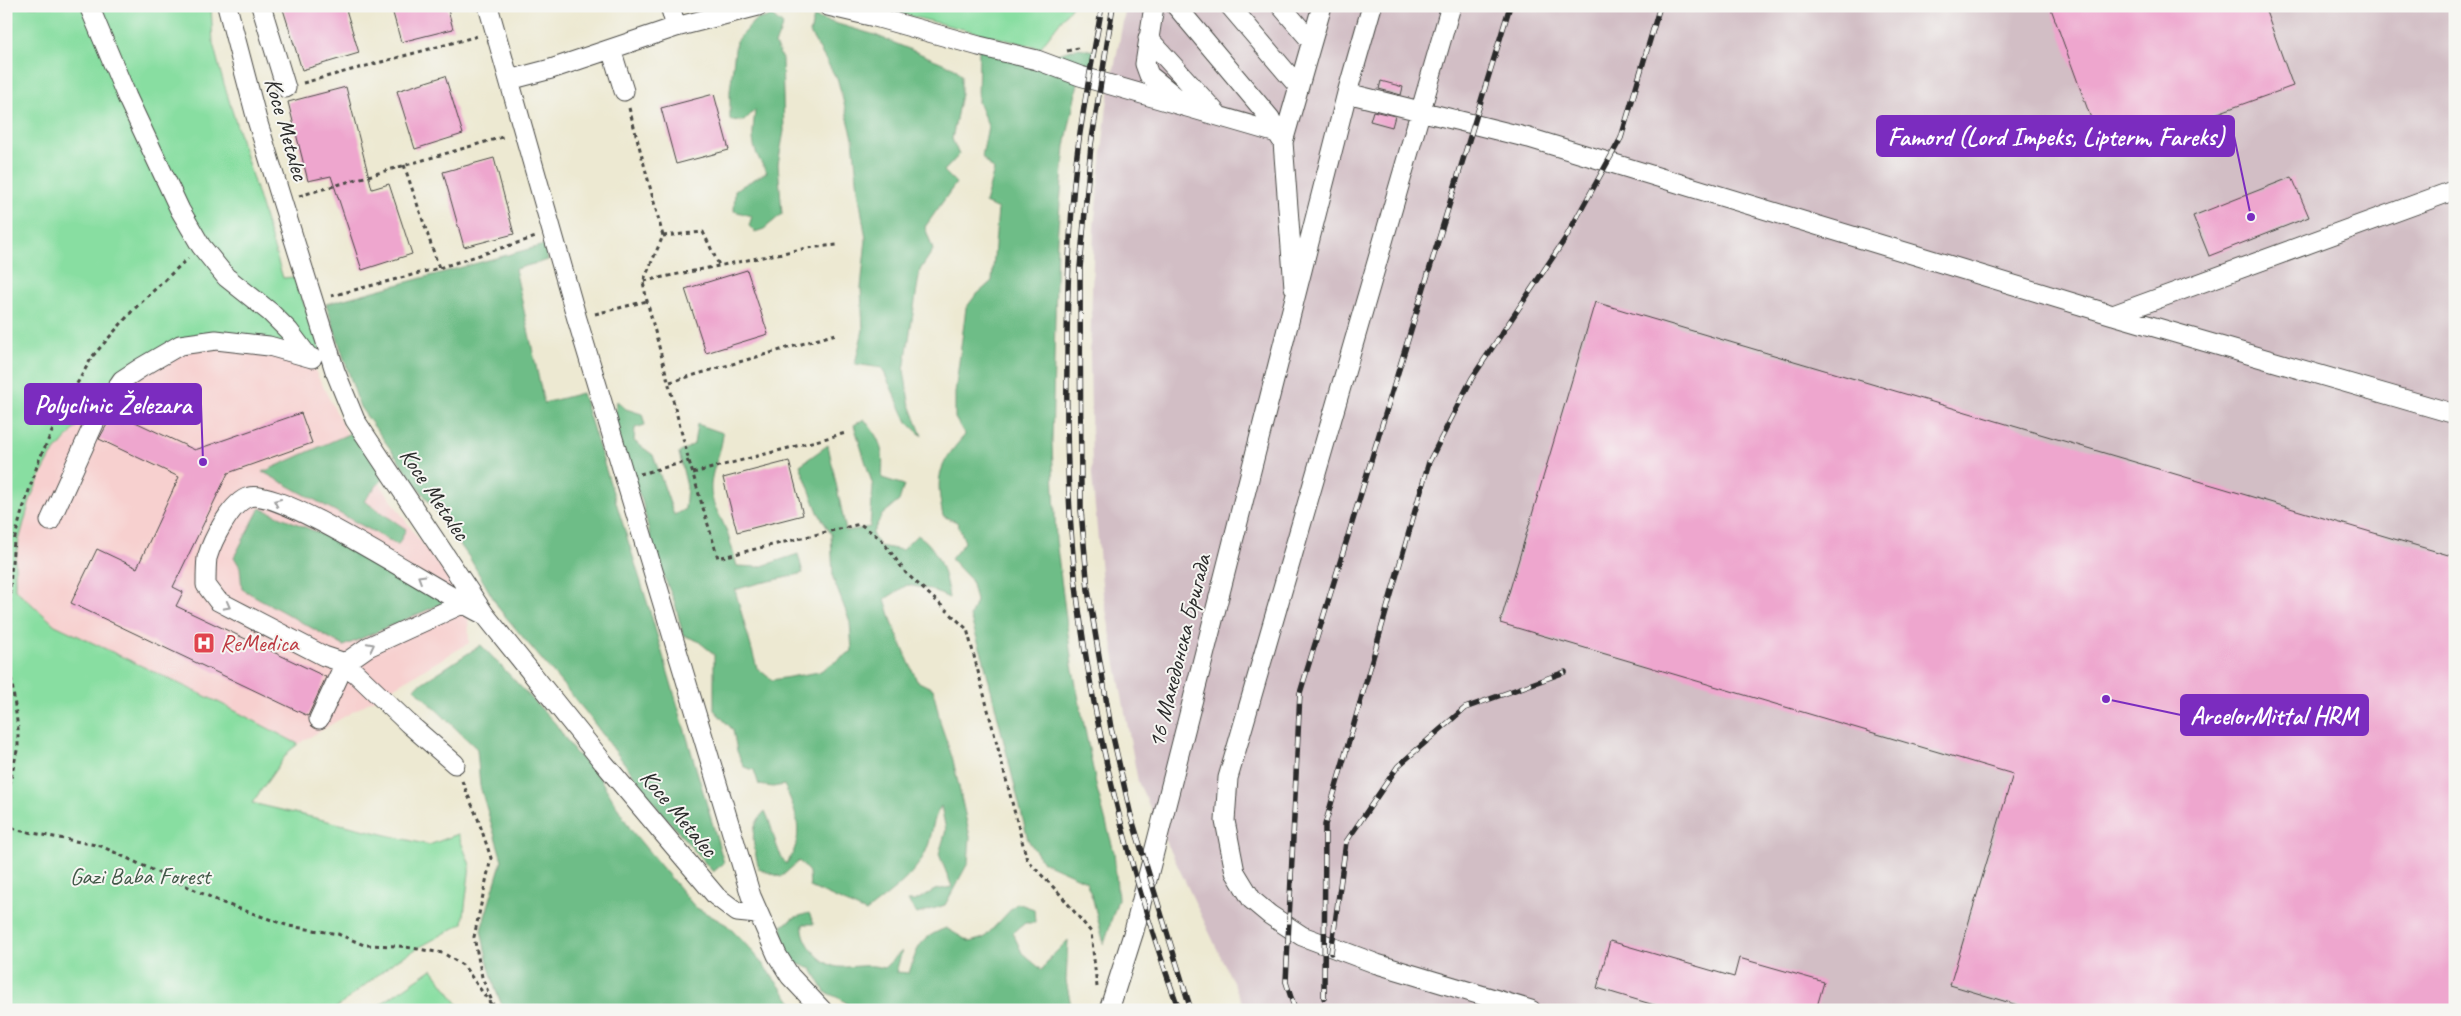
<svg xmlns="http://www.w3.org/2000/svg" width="2461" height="1016" font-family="Caveat,sans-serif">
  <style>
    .built { fill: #f7d0cf }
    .industrial { fill: #d2bec5 }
    .green { fill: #88dea1; stroke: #5a8466 }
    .forest { fill: #6ebd87; stroke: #4c7459 }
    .building { fill: #eea6ce }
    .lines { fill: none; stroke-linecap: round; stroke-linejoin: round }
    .minor-casing { stroke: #484844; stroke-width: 21 }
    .path { stroke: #484844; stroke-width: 3; stroke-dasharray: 4 4; stroke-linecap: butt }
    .minor { stroke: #fff; stroke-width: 19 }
    .rail-casing { stroke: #2b2b2b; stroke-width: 5.5 }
    .rail { stroke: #f6f6f2; stroke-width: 4; stroke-dasharray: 11; stroke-linecap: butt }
    .oneway { stroke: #a0a0a0 }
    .labels { text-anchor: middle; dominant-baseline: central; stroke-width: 4; stroke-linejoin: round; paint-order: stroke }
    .street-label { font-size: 24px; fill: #2b2b2b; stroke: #f6f6f2 }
    .health-label { font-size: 24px; fill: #be3a42; stroke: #f6f6f2; text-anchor: start }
    .park-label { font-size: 24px; fill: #425848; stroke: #f6f6f2 }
    .leader { fill: none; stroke: #7b2cbf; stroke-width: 2 }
    .callout-dot { fill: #7b2cbf; stroke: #f6f6f2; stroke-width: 2 }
    .callout { fill: #7b2cbf; stroke: #7b2cbf; stroke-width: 2 }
    .callout-label { font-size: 25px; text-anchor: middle; font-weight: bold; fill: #fff }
  </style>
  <rect width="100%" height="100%" fill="#f6f6f2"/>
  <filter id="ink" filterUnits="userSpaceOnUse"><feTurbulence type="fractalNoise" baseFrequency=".02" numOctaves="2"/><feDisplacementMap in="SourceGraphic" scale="10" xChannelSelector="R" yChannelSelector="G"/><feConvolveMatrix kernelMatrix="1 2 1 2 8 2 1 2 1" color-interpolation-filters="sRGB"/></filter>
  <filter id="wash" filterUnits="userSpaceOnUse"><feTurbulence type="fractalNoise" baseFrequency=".0096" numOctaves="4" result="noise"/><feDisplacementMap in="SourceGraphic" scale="20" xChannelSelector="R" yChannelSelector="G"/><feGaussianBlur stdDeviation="1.12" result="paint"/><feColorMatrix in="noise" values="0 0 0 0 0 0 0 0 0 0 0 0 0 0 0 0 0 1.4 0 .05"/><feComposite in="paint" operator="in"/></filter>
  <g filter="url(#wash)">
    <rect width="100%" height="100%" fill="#ede9d2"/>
    <path class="built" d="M178,344L307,355L353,445L415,534L468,602L469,643L298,744L220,703L55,625L15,589V560L24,519L31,497L51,456L99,400Z"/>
    <path class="industrial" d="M1126,6H2455V1010H1246L1138,782L1103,594L1092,476L1090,357L1094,227L1107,105Z"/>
    <path class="green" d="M6,6H211L213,43L221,74L283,278L294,277L321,349L320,355L211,336L119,378L51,456L40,477L31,497L19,541L15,560V589L55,625L220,703L298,744L288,752L252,803L429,845L458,834L470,865L463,923L395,961L334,1010H6Z
      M869,6H1072L1040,48Z
      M432,969L462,1010H372Z"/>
    <path class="forest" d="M772,16L783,25L775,44L782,59L784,131L778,164L782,214L764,229L755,232L749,226L752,216L734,211L735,190L767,172C750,146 752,140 755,110L744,121L730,120V91L736,41L755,20Z
      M814,17L875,35L955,68L961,75V94L952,139L959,155L944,171L956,183L925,227L933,250L920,270L904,370L909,402L922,436L907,422L882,368L855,364L863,330L861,288L866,239L858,190L853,138L838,81L810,33Z
      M979,46L1037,60L1078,48L1094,51L1091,70L1081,68L1065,146L1057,239L1052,443L1056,540L1072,665L1097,789L1114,852L1118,899L1104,944L1093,900L1086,881L1043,862L1028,840L983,657L970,617L976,601L971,580L951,559L965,542L957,522L943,516C935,477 938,465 965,435L955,418V393L966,308L975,296L992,281L998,209L985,203L994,170L982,157L988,126L978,102Z
      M544,245L548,260L515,269L544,403L582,393L649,608L724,863L713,872L661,812L585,711L500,610L469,557L360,407L326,304Z
      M617,401L626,409L642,414L645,425L635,428L634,441L653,455L674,515L685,509L687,487L679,453L694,444L697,424L723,433C722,452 712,467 711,485C710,502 718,511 724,525C730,538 733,553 737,566L759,567L798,554L803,573C780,580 758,582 735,590L757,668L772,680L819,672L852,651L850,622L833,578L831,534L818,512L800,465L828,445L846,531L870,527L873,486L854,425L864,419C882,441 884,451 882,478L904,485L899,501L882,515L872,534L879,546L902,550L917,535C938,545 946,577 949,598L929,589L907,585L885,599L893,625L917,681L933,689L941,725L953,760L970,837L968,863L945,905L917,914L908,901H915L935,890L952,887L939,854L946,830L941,806C931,821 933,836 926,851C915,876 887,895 866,912L810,887L809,872L799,861L781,877L759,869C754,847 747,829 765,811C774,829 774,848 786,864C806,838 797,812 784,785L773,787L759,785L754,770L744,767L737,751L733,730L714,710V654L698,641L683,635L675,603L654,553L642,501L622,453L614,418Z
      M353,432L384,477L364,501L406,529L398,545L263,472Z
      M260,508L338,541L446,602L344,646L242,589L240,567L234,557Z
      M481,645L555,723L574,751L599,777L631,830L695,907L727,925L754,953L798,1010H504L496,991L488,963L481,930L502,860L480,786L477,749L414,688Z
      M1017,903L1034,909L1035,923H1025L1013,933L1022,953L1042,970L1051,957L1068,940L1066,981L1072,1010H856L841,999L825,992L812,969L793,962L783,941L782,926L793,918L809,913L814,924H803C801,940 817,960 833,966C845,970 866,962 884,968L902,951L896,972L909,973C918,947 918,939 946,928L970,942L984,938Z"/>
    <g id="blocks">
      <path class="building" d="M282,6H345L359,53L302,70Z
        M391,6H447L453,29L401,42Z
        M2050,6H2264L2293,86L2104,154Z
        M445,76L463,134L415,149L397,91Z
        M1381,81L1403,87L1401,95L1379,89Z
        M346,87L372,189L389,184L412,254L362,270L331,176L308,181L288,102Z
        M714,94L729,150L676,164L661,108Z
        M1373,111L1395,116L1392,127L1370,121Z
        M494,158L514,234L464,247L443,172Z
        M2292,177L2309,217L2209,256L2193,216Z
        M747,270L768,334L706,353L685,289Z
        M1595,302L2455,557V1010H2034L1950,985L2013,774L1500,623Z
        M114,412L195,450L301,413L312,443L228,473L173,587L183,592L176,606L326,677L308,716L71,603L97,549L137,568L179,477L99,439Z
        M789,461L803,515L737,532L723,478Z
        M1610,941L1734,977L1739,958L1824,982L1816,1010H1671L1597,988Z"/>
    </g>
  </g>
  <g filter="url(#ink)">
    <use href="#blocks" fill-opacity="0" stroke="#484844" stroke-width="1"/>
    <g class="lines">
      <g class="minor-casing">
        <path id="minor" d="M89,6L127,97L180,210L201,246L226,277L270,312L289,331L307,355
          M227,6L257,120L282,201L335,371L355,420L485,615L603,762L716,896L737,912L757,914
          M261,6L286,88
          M488,6L577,319L751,896L777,955L790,976L822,1010
          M670,6L676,27
          M828,6L875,17L979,46L1037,60L1080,76L1277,133L1283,142L1294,287
          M1154,6L1145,64L1149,75L1181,101
          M1176,6L1270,118L1277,133
          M1230,6L1298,86
          M1281,6L1311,41
          M1451,6L1228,778L1225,821L1235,872L1252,900L1270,915L1302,936L1377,964L1531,1010
          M1148,38L1219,116
          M611,49L624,91
          M509,80L551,69L676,27L758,6
          M1347,93L1529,138L2113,315L2455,414
          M1283,142L1322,6
          M2113,315L2455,190
          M50,521L97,417L122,380L142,367L180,345L216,340L269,346L312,358
          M462,604L368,647L345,663L324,656L218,601L206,585C206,576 206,566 207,558C212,541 231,502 249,497C282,487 445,597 485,615
          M319,719L345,663L408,723L455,764
          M1109,1010L1134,931L1347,93L1372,6"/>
      </g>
      <path class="path" d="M1067,51L1078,48
        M303,83L478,36
        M629,108L663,236L643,282L647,301L689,461L718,558L860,524L881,539L906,573L967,629L1027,860L1059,893L1091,932L1097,987
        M404,165L439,268
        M299,196L506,136
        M663,236L703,232L719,265
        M644,281L807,248L837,245
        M331,296L439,268L536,237
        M595,314L647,301
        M670,382L836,334
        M693,473L846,433
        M640,474L689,461
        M462,781L478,819L491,858L474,937L482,977L493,1004
        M6,801L18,746V729L9,660V614L11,573L14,541L21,515L39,460L60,414L92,357L133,310L188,258
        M6,823L17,830L101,846L223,903L289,926L338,934L364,945L399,946L443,953L464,966L495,1010"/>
      <use href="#minor" class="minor"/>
      <g class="rail-casing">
        <path id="rail" d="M1102,6C1093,58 1082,110 1076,163C1069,229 1067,296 1067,362C1066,443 1068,523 1078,603C1096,741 1132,879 1179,1010
          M1113,6L1091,145L1080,268L1081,510L1088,590L1111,728L1131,816L1191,1010
          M1331,953L1346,842L1398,766L1465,708L1565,672
          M1324,998L1325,825L1429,462L1472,378L1565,239L1621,138L1660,6
          M1295,1010L1286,982L1300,693L1510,6"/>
      </g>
      <use href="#rail" class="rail"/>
    </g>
    <defs><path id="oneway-chevron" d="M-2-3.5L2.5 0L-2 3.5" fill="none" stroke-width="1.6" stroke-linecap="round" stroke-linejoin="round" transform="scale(1.25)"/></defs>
    <g class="oneway">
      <use href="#oneway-chevron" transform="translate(277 502) rotate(-155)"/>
      <use href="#oneway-chevron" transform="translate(421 578) rotate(-149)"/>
      <use href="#oneway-chevron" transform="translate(227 606) rotate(28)"/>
      <use href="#oneway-chevron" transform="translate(371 646) rotate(-27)"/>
    </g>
  </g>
  <defs>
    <g id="hospital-square" transform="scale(1.125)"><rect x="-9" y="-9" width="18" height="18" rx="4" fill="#e0444e" stroke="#f6f6f2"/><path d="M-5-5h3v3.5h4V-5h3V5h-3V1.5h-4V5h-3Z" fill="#fff"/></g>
  </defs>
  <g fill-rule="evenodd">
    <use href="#hospital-square" x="204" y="643"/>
  </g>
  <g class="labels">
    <g class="street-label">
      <text transform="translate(287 129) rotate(74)">Koce Metalec</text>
      <text transform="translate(435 494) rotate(56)">Koce Metalec</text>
      <text transform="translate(1179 651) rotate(-76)">16 Македонска Бригада</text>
      <text transform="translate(679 813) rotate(50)">Koce Metalec</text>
    </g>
    <g class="health-label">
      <text x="220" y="643">ReMedica</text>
    </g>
    <g class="park-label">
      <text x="140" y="876">Gazi Baba Forest</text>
    </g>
  </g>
  <path class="leader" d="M2251 217L2234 136M203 462L201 404M2106 699L2181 715"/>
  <g class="callout-dot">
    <circle cx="2251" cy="217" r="5"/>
    <circle cx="203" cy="462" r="5"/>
    <circle cx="2106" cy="699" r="5"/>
  </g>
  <g class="callout">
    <rect x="1877" y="116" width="357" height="40" rx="5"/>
    <rect x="25" y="384" width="176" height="40" rx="5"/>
    <rect x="2181" y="695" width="187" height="40" rx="5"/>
  </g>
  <g class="callout-label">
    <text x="2056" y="145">Famord (Lord Impeks, Lipterm, Fareks)</text>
    <text x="113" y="413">Polyclinic Železara</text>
    <text x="2274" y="724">ArcelorMittal HRM</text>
  </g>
  <rect width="2461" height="1016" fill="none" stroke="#f6f6f2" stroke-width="25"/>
</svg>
